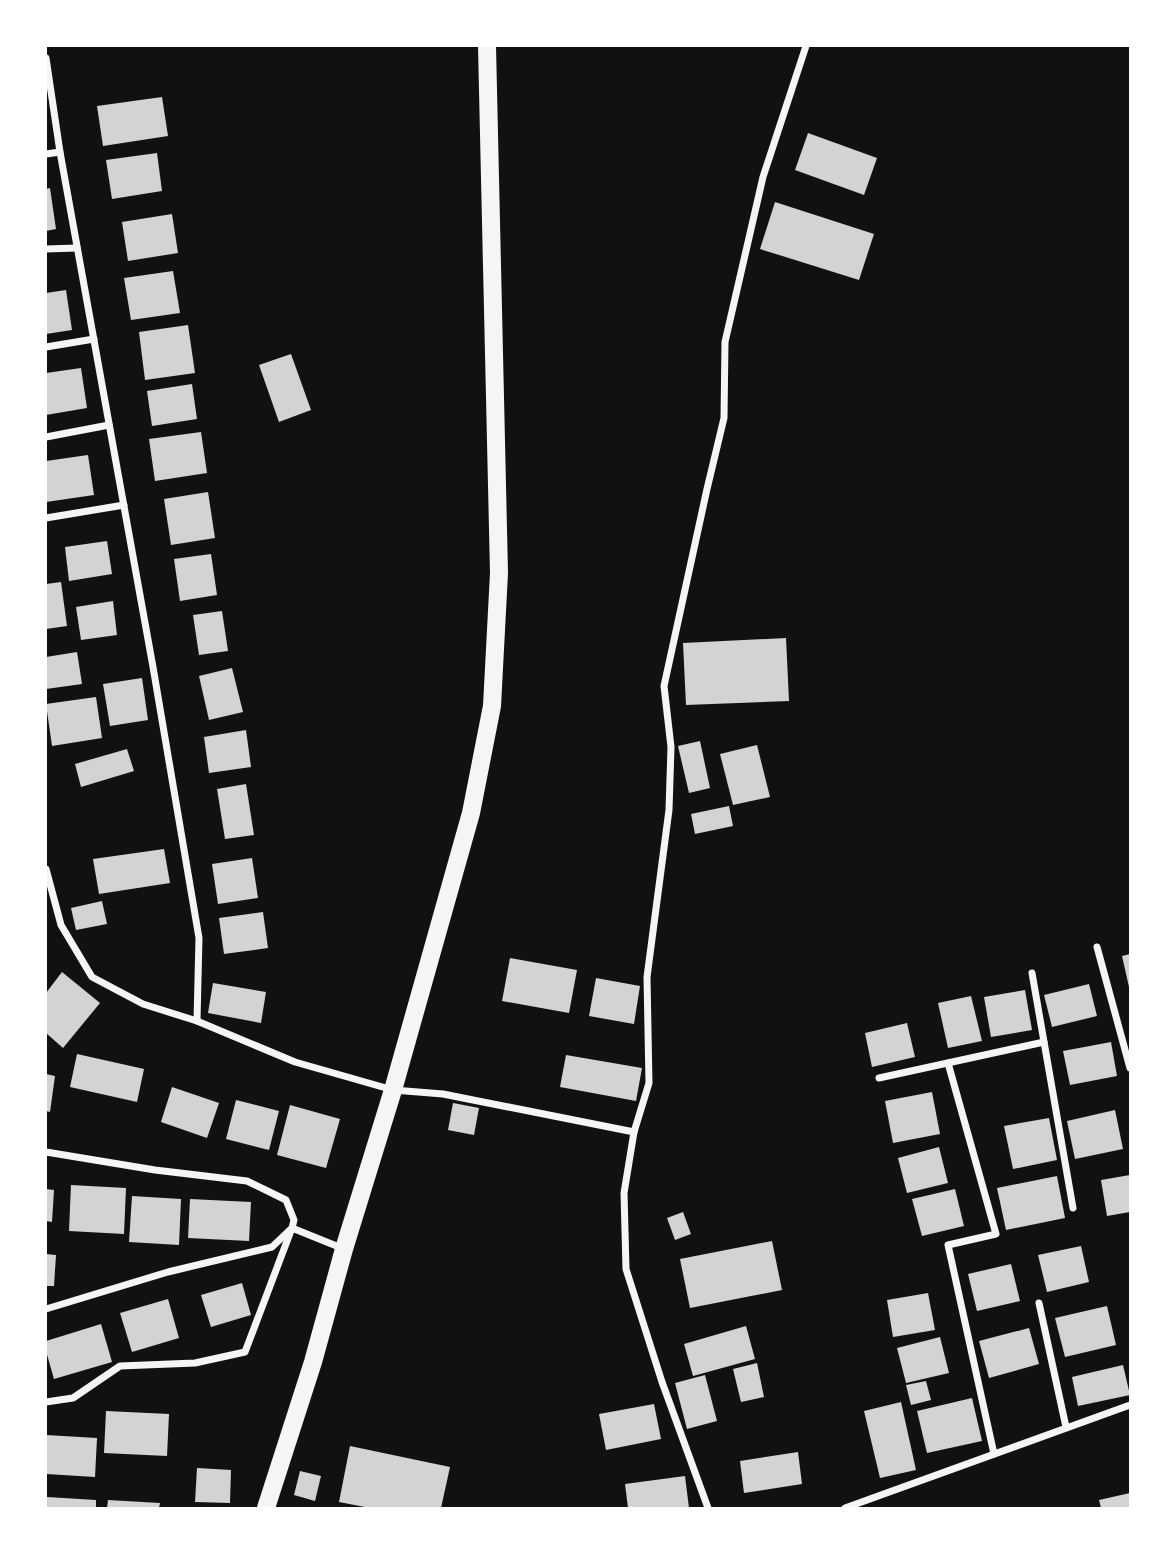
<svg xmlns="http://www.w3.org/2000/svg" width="1176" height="1554" font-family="Barlow,sans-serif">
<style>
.building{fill:#d3d3d3}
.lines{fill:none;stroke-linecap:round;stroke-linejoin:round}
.minor{stroke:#f5f5f5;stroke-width:7}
.primary{stroke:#f5f5f5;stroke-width:18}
</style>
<rect width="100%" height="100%" fill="#111"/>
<g class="building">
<path d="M162,97l6,39 -65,10 -6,-40z"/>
<path d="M808,133l69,25 -13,37 -69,-25z"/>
<path d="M157,153l5,38 -50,8 -6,-39z"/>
<path d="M50,188l6,41 -10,2v-42z"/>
<path d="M775,202l99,32 -15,46 -99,-31z"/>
<path d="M172,214l6,39 -50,8 -6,-39z"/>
<path d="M173,271l7,42 -49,7 -7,-42z"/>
<path d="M66,290l6,40 -26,4v-41z"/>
<path d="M188,325l7,48 -50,7 -6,-48z"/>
<path d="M291,354l20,56 -32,12 -20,-57z"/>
<path d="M81,368l6,40 -41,7v-42z"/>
<path d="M192,384l5,35 -45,7 -5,-35z"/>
<path d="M201,432l6,41 -52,8 -6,-42z"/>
<path d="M88,455l6,40 -48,7v-41z"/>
<path d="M208,492l7,46 -44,7 -7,-46z"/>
<path d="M107,541l5,33 -43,7 -4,-34z"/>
<path d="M211,554l6,41 -37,6 -6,-42z"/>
<path d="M61,582l6,44 -21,3v-45z"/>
<path d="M113,601l4,34 -36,5 -5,-33z"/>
<path d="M222,611l6,40 -29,4 -6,-40z"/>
<path d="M786,638l3,63 -103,4 -3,-62z"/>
<path d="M77,652l5,32 -36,5v-32z"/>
<path d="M232,668l11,44 -34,8 -10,-44z"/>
<path d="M142,678l6,42 -38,6 -7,-42z"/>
<path d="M96,697l6,41 -50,8 -6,-42z"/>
<path d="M246,730l5,37 -42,6 -5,-36z"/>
<path d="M700,741l10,47 -21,5 -11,-47z"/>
<path d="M757,745l13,52 -37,8 -13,-51z"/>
<path d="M127,749l7,22 -53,16 -6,-23z"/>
<path d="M246,784l8,51 -29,4 -8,-50z"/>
<path d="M729,806l4,20 -38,8 -4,-20z"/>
<path d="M164,849l6,34 -71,11 -6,-35z"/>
<path d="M252,858l6,40 -40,6 -6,-40z"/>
<path d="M102,901l5,23 -31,6 -5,-22z"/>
<path d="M263,912l5,36 -44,6 -5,-36z"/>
<path d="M1130,954v33h-1l-7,-31z"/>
<path d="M510,958l67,12 -8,43 -67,-12z"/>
<path d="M62,972l38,31 -37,45 -17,-15v-40z"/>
<path d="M596,978l44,8 -6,38 -45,-8z"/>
<path d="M213,983l53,9 -5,31 -53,-10z"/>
<path d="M1089,984l8,32 -45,11 -8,-32z"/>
<path d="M1025,990l7,40 -41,7 -7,-40z"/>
<path d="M971,996l11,45 -34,7 -10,-45z"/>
<path d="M907,1023l8,34 -43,10 -7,-34z"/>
<path d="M1111,1042l6,34 -47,9 -7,-34z"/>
<path d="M77,1054l67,15 -7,33 -67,-15z"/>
<path d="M566,1055l76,13 -6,33 -76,-14z"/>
<path d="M46,1074l9,2 -5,36 -4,-1z"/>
<path d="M172,1087l47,16 -12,35 -46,-16z"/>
<path d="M932,1092l8,42 -47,9 -8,-42z"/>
<path d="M236,1100l43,11 -10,39 -43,-11z"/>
<path d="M453,1103l26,5 -5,27 -26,-5z"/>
<path d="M290,1105l50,14 -14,49 -49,-13z"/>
<path d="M1115,1110l8,39 -48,10 -8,-38z"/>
<path d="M1049,1118l8,42 -44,9 -9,-43z"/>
<path d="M939,1147l9,36 -41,10 -9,-35z"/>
<path d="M1130,1175v37l-23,4 -6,-36z"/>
<path d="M1057,1176l8,42 -59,12 -9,-42z"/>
<path d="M71,1185l55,3 -2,46 -55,-3z"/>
<path d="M46,1189l8,1 -2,32 -6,-1z"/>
<path d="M955,1189l9,37 -42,10 -10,-37z"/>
<path d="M132,1196l49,3 -2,46 -50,-3z"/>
<path d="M190,1199l61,3 -2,39 -61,-3z"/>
<path d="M683,1212l8,22 -16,6 -8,-22z"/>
<path d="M772,1241l10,49 -92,18 -10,-49z"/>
<path d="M1081,1246l8,36 -42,10 -9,-37z"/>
<path d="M46,1254l10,1 -2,31h-8z"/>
<path d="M1011,1264l9,37 -43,10 -9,-37z"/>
<path d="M242,1283l9,32 -40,12 -10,-32z"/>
<path d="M928,1293l7,37 -42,7 -6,-37z"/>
<path d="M168,1299l11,39 -47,14 -12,-39z"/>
<path d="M1107,1306l9,39 -51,12 -10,-39z"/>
<path d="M101,1324l11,38 -58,17 -8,-28v-10z"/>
<path d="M746,1326l9,33 -62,17 -9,-32z"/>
<path d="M1029,1328l10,36 -50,14 -10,-37z"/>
<path d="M940,1337l9,36 -43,10 -9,-35z"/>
<path d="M757,1363l7,34 -23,5 -8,-33z"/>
<path d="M1123,1365l7,30 -52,11 -6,-29z"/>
<path d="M705,1375l12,46 -30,8 -12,-46z"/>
<path d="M926,1381l5,19 -20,5 -5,-20z"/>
<path d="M972,1398l10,43 -55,12 -10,-42z"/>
<path d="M901,1402l15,68 -36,8 -16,-67z"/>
<path d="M654,1404l7,35 -55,11 -7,-36z"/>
<path d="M106,1411l63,3 -2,42 -63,-3z"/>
<path d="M46,1435l51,3 -2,39 -49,-3z"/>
<path d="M350,1446l100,21 -9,41h-71l-31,-6z"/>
<path d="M798,1452l4,32 -58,9 -4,-32z"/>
<path d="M197,1468l34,2 -1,33 -35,-1z"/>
<path d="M300,1471l21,5 -6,25 -21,-6z"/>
<path d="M685,1476l4,32h-61l-3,-24z"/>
<path d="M1130,1493v15h-29l-2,-8z"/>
<path d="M47,1497l49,3v8h-50z"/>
<path d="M108,1500l52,3 -1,5h-52z"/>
</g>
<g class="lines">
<g class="minor">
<path d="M46,58l14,94 93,515 46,271 -2,83"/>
<path d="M46,154l14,-2"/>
<path d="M46,249l31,-1"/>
<path d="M46,347l48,-8"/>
<path d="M46,437l63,-12"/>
<path d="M46,518l78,-13"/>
<path d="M46,869l15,56 31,52 51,27 54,17 98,41 98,28 50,4 191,38"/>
<path d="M1097,947l33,121"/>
<path d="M1032,973l41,235"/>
<path d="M948,1063l48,171 -48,11 46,209"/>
<path d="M879,1078l165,-36"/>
<path d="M46,1152l109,18 92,11 39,19 8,20 -2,8 -47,124 -50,11 -75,3 -47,32 -27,4"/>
<path d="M1039,1303l27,124"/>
<path d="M46,1309l122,-37 104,-25 20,-19 52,21"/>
<path d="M708,1508l-46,-126 -36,-113 -2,-76 10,-61 15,-49 -2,-106 22,-167 2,-63 -7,-61 43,-197 17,-71 1,-76 38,-165 43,-131"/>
<path d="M845,1508l285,-103"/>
</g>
<path class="primary" d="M266,1508l47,-146 31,-113 49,-159 78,-277 21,-107 7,-133 -12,-527"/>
</g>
<rect width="1176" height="1554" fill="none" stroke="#ffffff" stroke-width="94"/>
</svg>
